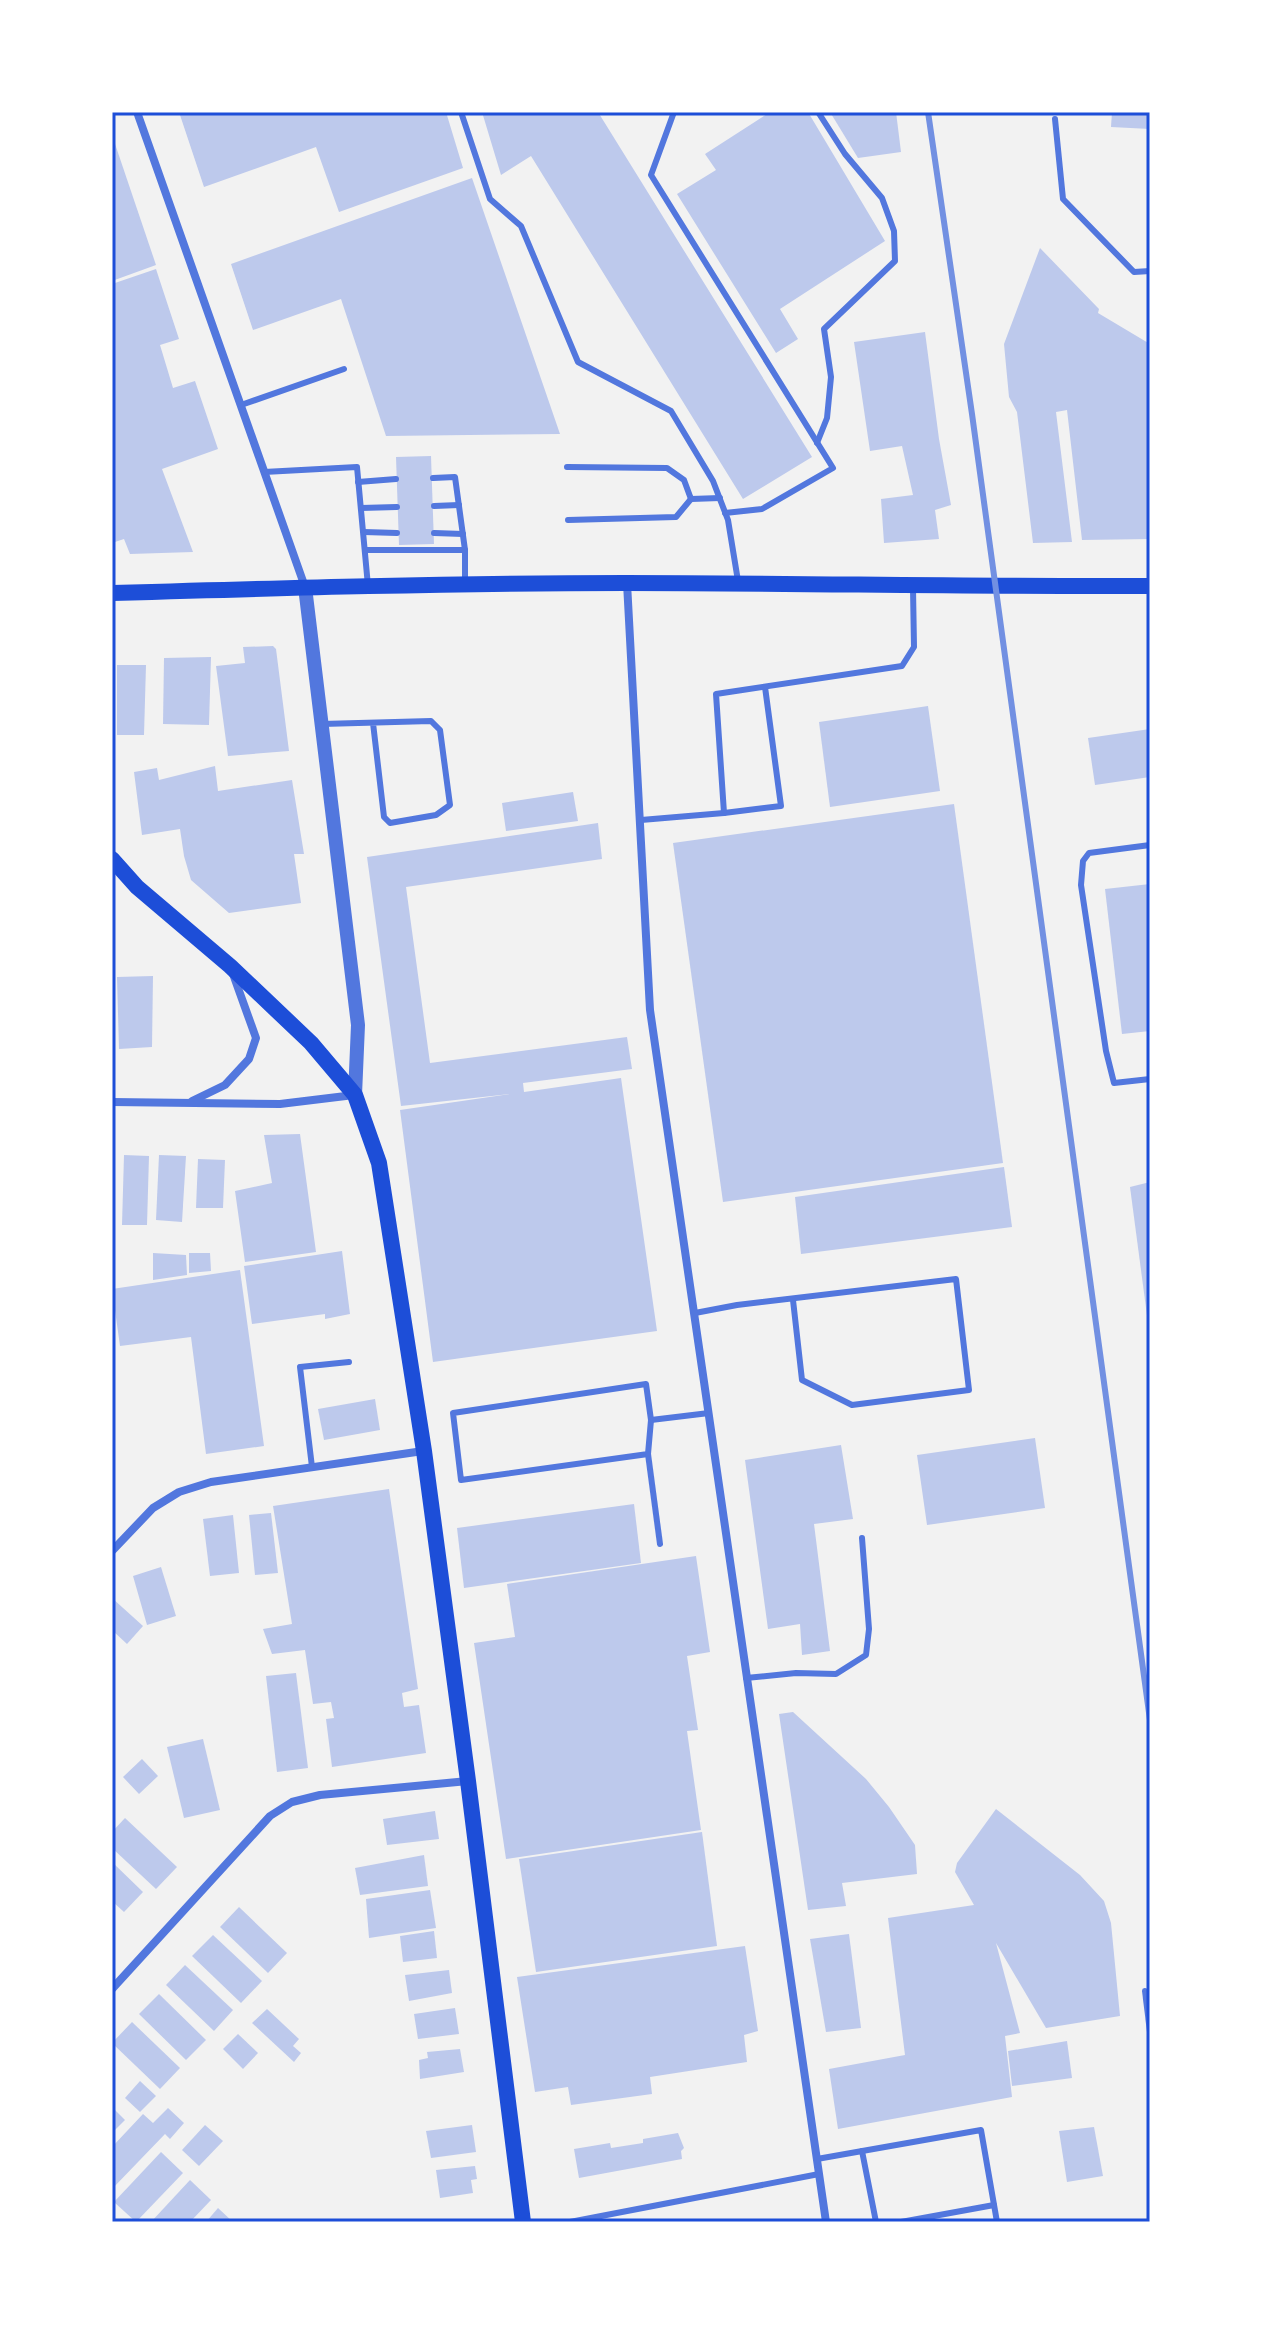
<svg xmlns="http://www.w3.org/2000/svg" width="1262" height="2334" font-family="Overpass,sans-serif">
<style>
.building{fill:#bdc9ec}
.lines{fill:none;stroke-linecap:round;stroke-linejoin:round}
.service{stroke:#5277de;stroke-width:6}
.minor{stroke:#5277de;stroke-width:8}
.tertiary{stroke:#5277de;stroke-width:14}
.secondary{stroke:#1d4ed8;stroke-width:16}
.rail{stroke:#7290e2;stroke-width:6}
.neatline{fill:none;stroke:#1d4ed8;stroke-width:3}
</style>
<rect width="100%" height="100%" fill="#f2f2f2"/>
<g class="building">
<path d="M179,112h267l17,56 -124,44 -23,-65 -112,40z"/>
<path d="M482,112h116l214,345 -69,42 -212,-343 -30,19z"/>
<path d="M770,112h38l77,129 -105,68 18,30 -22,14 -99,-159 39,-24 -11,-16z"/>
<path d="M830,112h66l5,40 -43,6z"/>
<path d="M1112,112h38v17l-39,-2z"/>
<path d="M112,135l44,130 -44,16z"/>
<path d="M472,178l88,256 -174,2 -45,-137 -88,31 -22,-66z"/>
<path d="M1040,248l59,61 -1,4 52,31v195l-68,1 -15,-130 -11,2 16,130 -39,1 -16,-131 -8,-15 -5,-53z"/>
<path d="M156,269l23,70 -19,6 13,43 22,-7 23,68 -56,20 31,83 -63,2 -6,-15 -12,4v-259z"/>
<path d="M925,332l14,107 12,66 -16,5 4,29 -55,4 -3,-44 32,-4 -11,-49 -32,5 -16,-109z"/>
<path d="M431,456l3,88 -35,1 -3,-88z"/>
<path d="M273,646l3,3 13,102 -61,5 -12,-90 29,-3 -2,-16z"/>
<path d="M211,657l-2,68 -46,-1 1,-66z"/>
<path d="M117,665h29l-2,70h-27z"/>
<path d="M928,706l12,85 -110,16 -11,-85z"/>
<path d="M1150,729v48l-55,8 -7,-47z"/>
<path d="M215,766l3,25 74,-11 12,74h-10l7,49 -72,10 -38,-33 -7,-24 -4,-27 -38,6 -8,-63 23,-4 2,12z"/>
<path d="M573,792l5,29 -72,10 -4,-28z"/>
<path d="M954,804l49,359 -280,39 -50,-359z"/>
<path d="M598,823l4,36 -196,28 24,176 197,-26 5,32 -109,14 1,9 97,-14 36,253 -224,31 -33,-252 110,-16 -109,12 -34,-249z"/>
<path d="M1150,884v147l-28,3 -17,-145z"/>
<path d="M153,976l-1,71 -33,2 -2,-72z"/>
<path d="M300,1134l16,118 -71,10 -10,-71 37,-8 -8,-48z"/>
<path d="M124,1155l25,1 -2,69h-25z"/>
<path d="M159,1155l27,1 -4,66 -26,-2z"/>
<path d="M198,1159l27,1 -2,48h-27z"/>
<path d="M1004,1167l8,60 -211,27 -6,-57z"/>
<path d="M1150,1182v141h-2l-18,-136z"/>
<path d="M342,1251l8,63 -25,5v-5l-73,10 -8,-58z"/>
<path d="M153,1253l33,2 1,20 -34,5z"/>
<path d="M189,1253h21l1,18 -22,2z"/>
<path d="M240,1270l24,176 -58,8 -15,-117 -71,9 -8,-57z"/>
<path d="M375,1399l5,31 -56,10 -6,-31z"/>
<path d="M1035,1438l10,70 -118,17 -10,-70z"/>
<path d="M841,1445l12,74 -39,5 16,127 -28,4 -2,-31 -32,5 -23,-169z"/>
<path d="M389,1489l29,200 -16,4 2,14 15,-2 7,48 -94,14 -6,-48 8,-1 -3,-16 -18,2 -8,-54 -33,4 -9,-25 29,-5 -19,-118z"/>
<path d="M634,1504l7,59 -177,25 -7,-60z"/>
<path d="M271,1513l7,60 -23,2 -6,-60z"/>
<path d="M233,1515l6,58 -29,3 -7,-57z"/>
<path d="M696,1556l14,96 -23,4 11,74 -11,1 14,99 -195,29 -32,-216 41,-6 -8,-53z"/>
<path d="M161,1567l15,49 -29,9 -14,-49z"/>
<path d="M112,1598l31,28 -16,18 -15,-14z"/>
<path d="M296,1673l12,95 -31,4 -11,-96z"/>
<path d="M793,1712l73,67 23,28 26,38 2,29 -75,9 4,23 -38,4 -29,-196z"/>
<path d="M203,1739l17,71 -36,8 -17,-71z"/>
<path d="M142,1759l16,17 -19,18 -16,-17z"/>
<path d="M996,1809l84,66 24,26 7,22 9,93 -74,12 -50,-85 24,90 -15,3 7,61 -174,32 -9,-60 76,-14 -17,-137 86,-13 -19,-33 2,-9z"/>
<path d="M435,1811l4,28 -52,6 -4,-26z"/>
<path d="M125,1818l52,49 -21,22 -44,-41v-16z"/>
<path d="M702,1832l15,114 -181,26 -17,-113z"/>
<path d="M424,1855l4,31 -68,9 -5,-27z"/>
<path d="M112,1862l31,30 -19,20 -12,-11z"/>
<path d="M430,1890l6,38 -67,10 -3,-39z"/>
<path d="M239,1907l48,46 -19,20 -48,-46z"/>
<path d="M434,1931l3,27 -34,4 -3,-26z"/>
<path d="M849,1934l12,94 -35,4 -16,-93z"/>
<path d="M213,1935l49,46 -21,22 -49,-47z"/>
<path d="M745,1946l13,85 -14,4 3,27 -97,15 2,17 -81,11 -3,-18 -33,5 -18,-115z"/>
<path d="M185,1965l48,45 -19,21 -48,-46z"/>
<path d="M449,1970l3,23 -43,8 -4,-26z"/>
<path d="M159,1994l47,46 -20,20 -47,-46z"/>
<path d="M455,2008l4,26 -41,5 -4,-25z"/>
<path d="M267,2009l32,30 -6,7 8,7 -7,9 -42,-39z"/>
<path d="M132,2022l48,46 -20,21 -48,-46z"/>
<path d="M238,2034l20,19 -15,16 -20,-20z"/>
<path d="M1067,2041l5,37 -60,8 -4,-35z"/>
<path d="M460,2049l4,23 -44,7 -1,-19 9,-2 -1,-6z"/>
<path d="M140,2081l16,15 -16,16 -15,-14z"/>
<path d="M112,2107l13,13 -13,13z"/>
<path d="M168,2108l16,15 -14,16 -5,-5 -53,55v-42l31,-33 10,9z"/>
<path d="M205,2125l18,16 -24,25 -17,-16z"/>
<path d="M472,2125l4,27 -45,6 -5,-27z"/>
<path d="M1094,2127l9,49 -36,6 -8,-51z"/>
<path d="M678,2133l6,15 -3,3 1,8 -103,19 -5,-29 36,-6 1,5 32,-5v-4z"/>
<path d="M161,2152l22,21 -47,49 -22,-20z"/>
<path d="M475,2166l2,13 -6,1 2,13 -33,5 -4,-28z"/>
<path d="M190,2180l21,20 -21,22h-39z"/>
<path d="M218,2208l15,14h-27z"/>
</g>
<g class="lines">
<g class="service">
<path d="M461,112l29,87 31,27 57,136 93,49 42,70 15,39 10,61"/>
<path d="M674,112l-23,63 182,293 -71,41 -37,4"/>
<path d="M1055,119l8,80 71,73 16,-1"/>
<path d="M241,405l103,-36"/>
<path d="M817,443l10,-25 4,-41 -7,-48 71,-68 -1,-30 -12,-33 -37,-44 -27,-42"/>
<path d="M567,467l100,1 17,12 7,19 29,-1"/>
<path d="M264,472l93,-5 11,119"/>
<path d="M433,478l22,-1 10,73"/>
<path d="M358,482l38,-3"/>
<path d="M434,506l25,-1"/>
<path d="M361,508l36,-1"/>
<path d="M568,520l108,-3 15,-18"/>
<path d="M364,532l33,1"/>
<path d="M434,533l29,1"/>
<path d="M365,550h100v32"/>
<path d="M322,724l109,-3 9,9 10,75 -14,10 -46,8 -6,-6 -11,-94"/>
<path d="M724,813l57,-7 -16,-119"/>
<path d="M641,820l83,-7 -8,-119 186,-28 12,-19 -1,-59"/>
<path d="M1150,845l-61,8 -6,8 -2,24 25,166 8,32 36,-4"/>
<path d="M695,1313l42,-8 219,-26 13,111 -117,15 -50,-25 -9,-80"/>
<path d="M646,1384l5,36 -3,34 -187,26 -8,-67z"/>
<path d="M651,1420l58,-7"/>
<path d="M648,1454l12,90"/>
<path d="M312,1467l-12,-100 49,-5"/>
<path d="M746,1678l50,-5 40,1 30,-19 3,-26 -7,-91"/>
<path d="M1145,1991l5,41"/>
<path d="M862,2151l14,71"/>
<path d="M817,2159l164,-29 16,92"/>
<path d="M570,2222l249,-48"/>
<path d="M901,2222l93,-17"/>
</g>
<g class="minor">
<path d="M137,112l168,475"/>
<path d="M627,583l23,427 176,1212"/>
<path d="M192,1101l33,-16 24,-26 7,-21 -23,-64"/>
<path d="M112,1102l168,2 74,-9"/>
<path d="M112,1551l41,-43 26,-16 32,-10 212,-31"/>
<path d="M112,1989l158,-173 22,-14 28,-7 148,-14"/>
</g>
<path class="tertiary" d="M305,587l53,438 -3,70"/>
<g class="secondary">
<path d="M112,593c171,-5 342,-10 513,-10 175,0 350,4 525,3"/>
<path d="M112,859l25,28 93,79 81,77 44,52 24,68 45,288 44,330 55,441"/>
</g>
<path class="rail" d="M928,112l44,302 178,1306"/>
</g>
<rect width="1262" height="2334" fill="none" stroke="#ffffff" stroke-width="228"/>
<rect x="114" y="114" width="1034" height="2106" class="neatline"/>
</svg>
